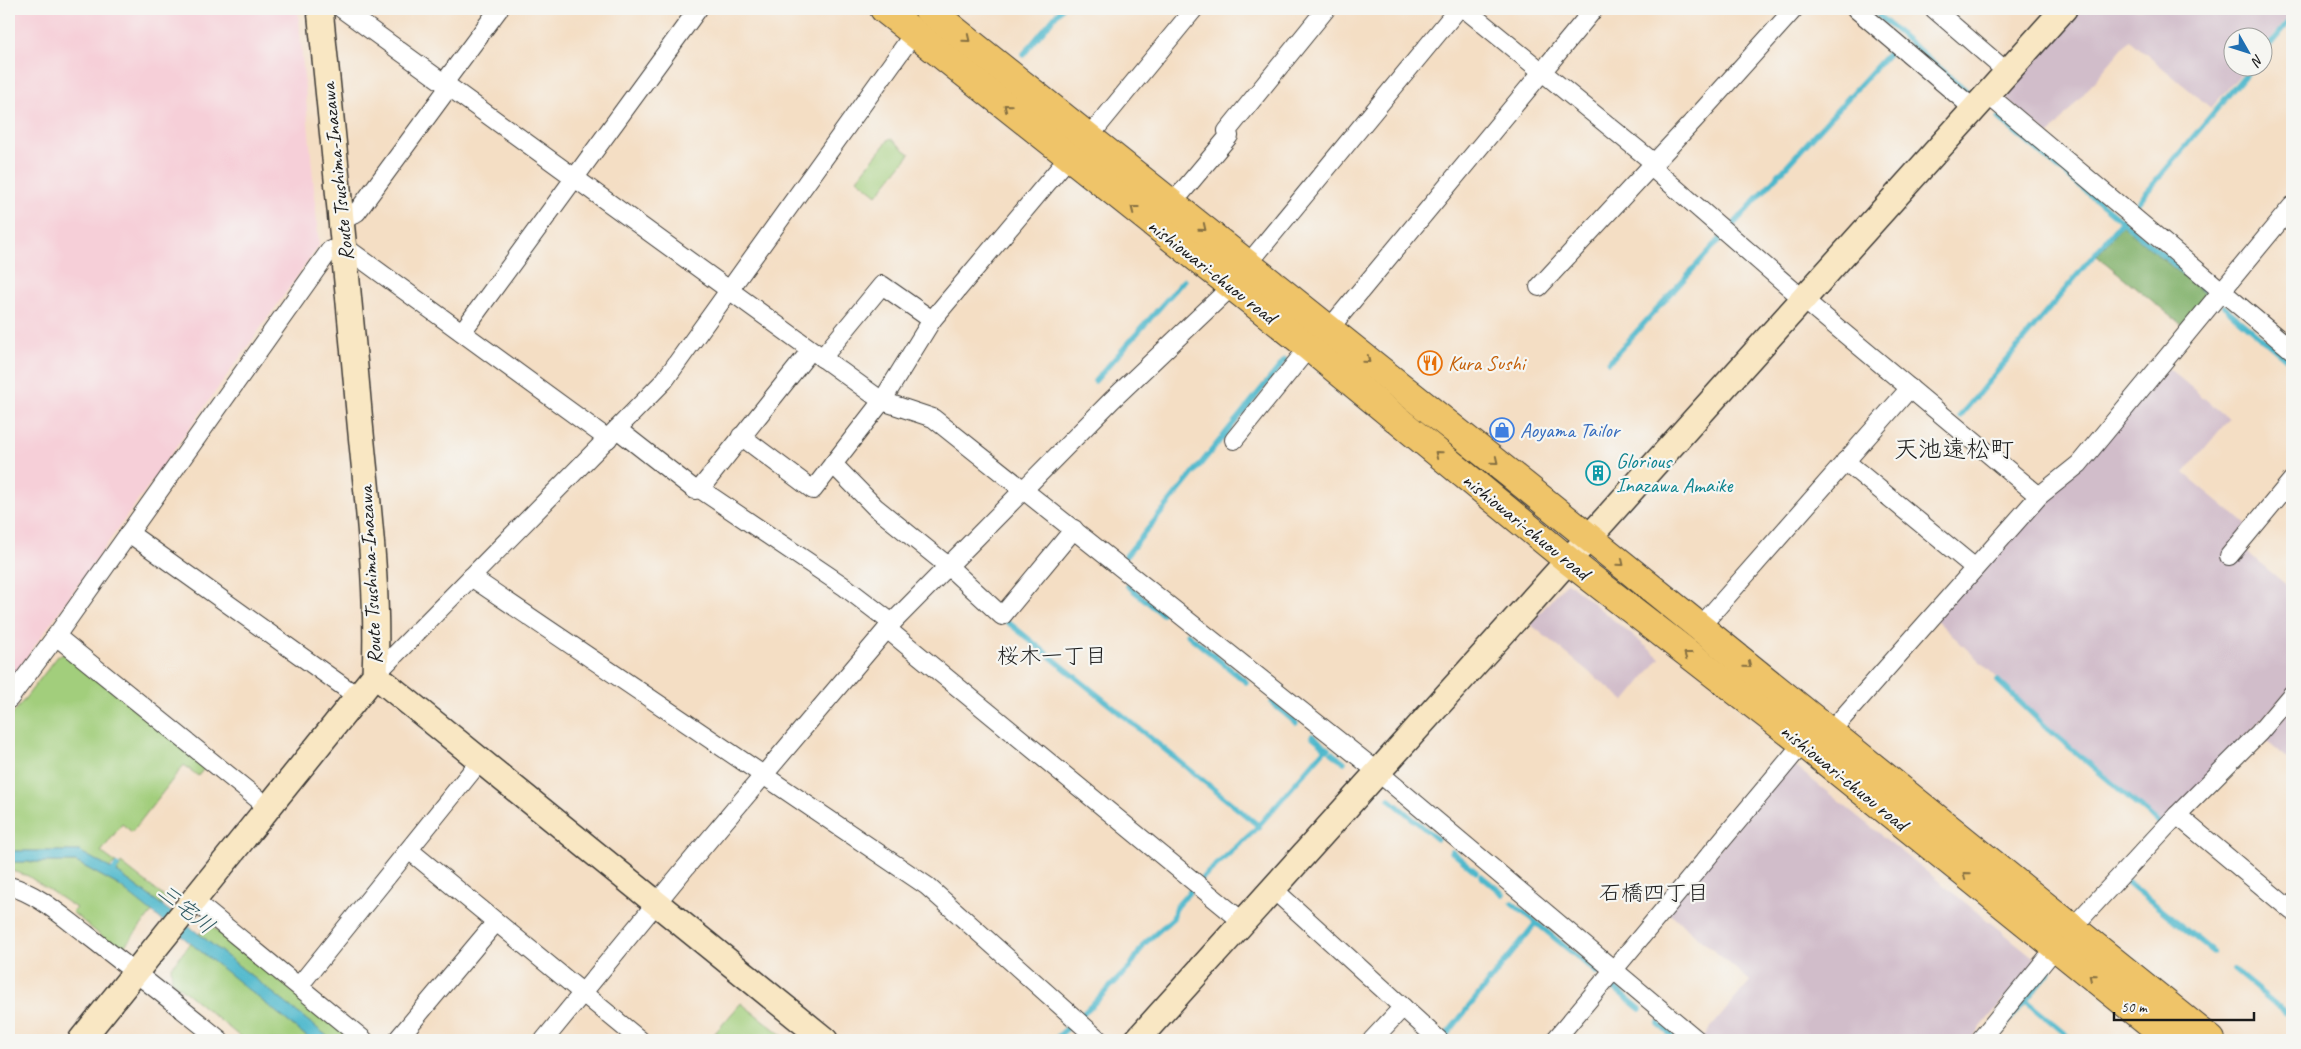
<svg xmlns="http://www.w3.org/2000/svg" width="2301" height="1049" font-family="Caveat,'Klee One',sans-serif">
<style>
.built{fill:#f6cfd8}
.industrial{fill:#d1bdca}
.green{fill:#a2ce7b;stroke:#5f754c}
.forest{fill:#81b16b;stroke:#4e6644}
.water{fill:#4eb8cc;stroke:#356a74}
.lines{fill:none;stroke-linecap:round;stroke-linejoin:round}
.stream{stroke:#4eb8cc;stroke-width:5.5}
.street-casing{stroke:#3c3935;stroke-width:20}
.secondary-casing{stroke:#3c3935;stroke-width:28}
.primary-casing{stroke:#3c3935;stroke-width:30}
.street{stroke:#fff;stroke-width:18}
.secondary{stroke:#f9e7c3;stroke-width:25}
.primary{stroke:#efc469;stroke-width:28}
.oneway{stroke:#867042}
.labels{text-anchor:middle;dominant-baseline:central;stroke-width:4.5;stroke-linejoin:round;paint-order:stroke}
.street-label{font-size:21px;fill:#1c1c1c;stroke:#f6f6f2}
.food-label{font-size:21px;fill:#c56008;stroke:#f6f6f2;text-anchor:start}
.shop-label{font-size:21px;fill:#366cbe;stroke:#f6f6f2;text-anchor:start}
.culture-label{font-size:21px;fill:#0d838f;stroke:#f6f6f2;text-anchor:start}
.neighbourhood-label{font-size:22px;fill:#1c1c1c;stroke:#f6f6f2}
.water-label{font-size:22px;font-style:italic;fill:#305a62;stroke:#f6f6f2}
.quarter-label{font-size:24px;fill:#1c1c1c;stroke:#f6f6f2}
</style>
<rect width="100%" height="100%" fill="#f6f6f2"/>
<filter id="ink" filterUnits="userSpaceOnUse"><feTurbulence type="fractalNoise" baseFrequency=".02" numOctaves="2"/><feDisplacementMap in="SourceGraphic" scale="10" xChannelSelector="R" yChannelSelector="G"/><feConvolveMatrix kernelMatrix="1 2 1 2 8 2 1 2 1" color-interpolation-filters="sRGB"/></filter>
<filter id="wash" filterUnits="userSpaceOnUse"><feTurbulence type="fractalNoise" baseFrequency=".0096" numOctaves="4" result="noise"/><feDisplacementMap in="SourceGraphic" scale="20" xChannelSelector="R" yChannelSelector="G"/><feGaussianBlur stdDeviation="1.12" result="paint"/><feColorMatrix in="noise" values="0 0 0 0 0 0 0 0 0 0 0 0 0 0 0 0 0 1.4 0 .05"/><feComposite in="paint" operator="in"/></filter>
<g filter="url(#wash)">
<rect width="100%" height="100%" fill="#f4dec4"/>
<path class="built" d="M9,9h289l21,237 -310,436z"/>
<g class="industrial">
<path d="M2082,9h210v4l-28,34v-9h-30v30h12l-35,40 -82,-68 -80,95 -41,-35 -1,-8z"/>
<path d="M2168,368l61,51 -45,54 63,52 -13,16 56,47 2,-2v101l-129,138 -116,-100 -112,-106z"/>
<path d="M1567,582l93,76 -35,43 -95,-77z"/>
<path d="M2292,706v57l-27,-23z"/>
<path d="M1791,763l246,197 -67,80h-262l-5,-3 47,-56 -83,-70z"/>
</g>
<g class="green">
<path d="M890,138l20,16 -33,41 -20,-16z"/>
<path d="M65,654l142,111 -9,11 -14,-11 -52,67 -10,-8 -21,28 15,11 -7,5 -30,-17h-70v-132l49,-63z"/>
<path d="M9,862h67l42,23 35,26 -31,38 -4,1 -46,-38 4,-4 -48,-32 -19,-6z"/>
<path d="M121,863l46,36 -5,6 -45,-33z"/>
<path d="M210,925l143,115h-21l-133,-106z"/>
<path d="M191,943l120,97h-67l-72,-59 -1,-14z"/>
<path d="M741,1003l47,37h-79z"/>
</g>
<path class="forest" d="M2122,225l84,70 -24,30 -85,-69z"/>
<path class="water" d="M9,851h70l38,21 58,43 157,125h-21l-193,-155 -42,-23h-67z"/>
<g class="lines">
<g class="stream">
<path d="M1871,9l97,83"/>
<path d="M2264,52l28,-34"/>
<path d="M1023,55l38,-46"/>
<path d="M1998,118l207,172"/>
<path d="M2136,205l115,-137"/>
<path d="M1733,225l155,-171"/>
<path d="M2224,307l68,57"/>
<path d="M1609,362l113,-125"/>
<path d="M1095,381l89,-101"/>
<path d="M1960,416l162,-195"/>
<path d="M1126,556l159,-196"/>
<path d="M1128,586l34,28"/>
<path d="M1004,619l255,207"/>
<path d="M1187,634l59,48"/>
<path d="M1998,681l48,46 113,96"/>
<path d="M1272,703l24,20"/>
<path d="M1312,736l16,13"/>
<path d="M1332,753l12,9"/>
<path d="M1389,799l48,40"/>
<path d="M1452,852l24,20"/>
<path d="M1481,876l22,18"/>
<path d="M110,877l7,-11"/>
<path d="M1202,878l51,-46 73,-84"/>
<path d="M2125,880l88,72"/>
<path d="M1512,903l85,70"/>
<path d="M2234,970l58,48"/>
<path d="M1613,987l27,22"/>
<path d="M2026,1001l47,39"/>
<path d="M1083,1014l47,-47 14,-23 29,-26 3,-11 17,-19"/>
<path d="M1658,1024l19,16"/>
<path d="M1444,1038l92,-115"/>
<path d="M1054,1040l17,-15"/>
<path d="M1993,1040l57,-69"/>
</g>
</g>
</g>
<g filter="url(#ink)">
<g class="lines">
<g class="street-casing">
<g id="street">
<path d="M342,9l540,392 51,17 445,354 319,268"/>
<path d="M1465,9l188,153"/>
<path d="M1856,9l118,100"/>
<path d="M1934,9l73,63"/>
<path d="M444,83l55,-74"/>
<path d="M1987,94l305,256"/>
<path d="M1089,137l105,-128"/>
<path d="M1650,166l153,133 236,197"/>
<path d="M1172,204l57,-68 -2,-5 99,-122"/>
<path d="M341,222l16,-10 92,-125"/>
<path d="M1248,264l210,-255"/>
<path d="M1539,287l156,-168 99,-110"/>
<path d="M1329,329l265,-320"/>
<path d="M462,332l236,-323"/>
<path d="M822,358l60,-73 50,35"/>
<path d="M617,429l78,61 5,-1 145,98 47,36"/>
<path d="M741,436l72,54 69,-89 50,-81 137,-163"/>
<path d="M1234,440l75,-93"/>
<path d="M1845,461l130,107"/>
<path d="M833,464l42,43 73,59 54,50 72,-87"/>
<path d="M700,489l111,-139"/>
<path d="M129,533l229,164"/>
<path d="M2229,556l63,-76"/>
<path d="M471,577l456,309 172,154"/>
<path d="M1700,627l210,-239"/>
<path d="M887,629l356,293"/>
<path d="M56,636l213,172"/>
<path d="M375,675l289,-294 250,-348"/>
<path d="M9,699l47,-63 274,-386 15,-3 263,192"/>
<path d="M1830,732l209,-236 40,-32 213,-258"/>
<path d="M2177,815l115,96"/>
<path d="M409,850l231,190"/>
<path d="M9,886c28,7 54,31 77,48 45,35 90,70 134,106"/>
<path d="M1273,889l166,151"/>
<path d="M193,900l171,140"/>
<path d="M2072,928l105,-113 82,-82 33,-39"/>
<path d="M299,986l181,-225"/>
<path d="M397,1040l99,-118"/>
<path d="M544,1040l142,-173 206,-244 220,-223 120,-114"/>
<path d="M1372,1040l31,-33"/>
<path d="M1555,1040l248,-297"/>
<path d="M1980,1040l76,-93"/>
</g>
</g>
<g class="secondary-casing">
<g id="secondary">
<path d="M375,675l450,365"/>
<path d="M81,1040l294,-365c4,-84 -7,-168 -15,-252 -12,-138 -26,-276 -40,-414"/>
<path d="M1137,1040l927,-1031"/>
</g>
</g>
<g class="primary-casing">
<g id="primary">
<path d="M884,9l425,338 260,214 234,182 368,297"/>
<path d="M928,9l601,480 682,551"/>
</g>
</g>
<use href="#street" class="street"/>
<use href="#secondary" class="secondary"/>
<use href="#primary" class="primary"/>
</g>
<defs><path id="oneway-chevron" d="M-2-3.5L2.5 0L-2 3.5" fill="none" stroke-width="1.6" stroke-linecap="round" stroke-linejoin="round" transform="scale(1.25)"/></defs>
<g class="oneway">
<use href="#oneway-chevron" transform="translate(967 39) rotate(39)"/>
<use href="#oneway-chevron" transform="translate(1007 107) rotate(-141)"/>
<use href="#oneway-chevron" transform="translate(1134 209) rotate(-142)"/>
<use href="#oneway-chevron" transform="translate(1203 228) rotate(39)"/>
<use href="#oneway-chevron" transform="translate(1367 360) rotate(39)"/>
<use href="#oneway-chevron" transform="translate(1438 454) rotate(-141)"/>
<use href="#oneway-chevron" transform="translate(1495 461) rotate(39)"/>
<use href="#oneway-chevron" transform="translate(1621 563) rotate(39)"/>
<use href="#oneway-chevron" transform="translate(1687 655) rotate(-143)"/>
<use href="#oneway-chevron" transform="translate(1748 665) rotate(39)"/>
<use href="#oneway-chevron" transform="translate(1966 875) rotate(-141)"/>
<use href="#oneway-chevron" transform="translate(2092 977) rotate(-141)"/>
</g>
</g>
<defs>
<g id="restaurant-ring" transform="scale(1.25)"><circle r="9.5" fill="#f6f6f2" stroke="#e8710a" stroke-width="1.5"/><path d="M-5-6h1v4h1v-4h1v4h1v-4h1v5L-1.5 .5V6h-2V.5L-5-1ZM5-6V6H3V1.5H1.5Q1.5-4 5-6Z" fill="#e8710a"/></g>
<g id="shop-ring" transform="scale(1.25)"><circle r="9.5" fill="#f6f6f2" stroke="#3f7fe0" stroke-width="1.5"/><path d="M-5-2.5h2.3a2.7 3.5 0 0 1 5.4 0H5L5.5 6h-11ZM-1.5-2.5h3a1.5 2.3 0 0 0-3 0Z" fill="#3f7fe0"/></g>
<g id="building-ring" transform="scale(1.25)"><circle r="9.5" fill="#f6f6f2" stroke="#0f9aa8" stroke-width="1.5"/><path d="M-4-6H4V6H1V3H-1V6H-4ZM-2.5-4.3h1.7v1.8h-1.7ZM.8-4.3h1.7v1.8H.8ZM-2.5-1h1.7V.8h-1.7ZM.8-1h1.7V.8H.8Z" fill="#0f9aa8"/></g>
</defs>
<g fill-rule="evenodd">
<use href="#restaurant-ring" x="1430" y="363"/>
<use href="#shop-ring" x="1502" y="430"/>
<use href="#building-ring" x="1598" y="473"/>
</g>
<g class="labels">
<g class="street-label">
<text transform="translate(337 172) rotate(-96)">Route Tsushima-Inazawa</text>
<text transform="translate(1212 271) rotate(38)">nishiowari-chuou road</text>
<text transform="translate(1526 526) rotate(39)">nishiowari-chuou road</text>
<text transform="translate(370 575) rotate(-93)">Route Tsushima-Inazawa</text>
<text transform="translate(1844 777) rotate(39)">nishiowari-chuou road</text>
</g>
<g class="food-label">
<text x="1448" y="363">Kura Sushi</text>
</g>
<g class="shop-label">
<text x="1520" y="430">Aoyama Tailor</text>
</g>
<g class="culture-label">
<text x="1616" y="461">Glorious<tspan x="1616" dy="24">Inazawa Amaike</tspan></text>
</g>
<g class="neighbourhood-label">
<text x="1052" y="656">桜木一丁目</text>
<text x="1654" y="893">石橋四丁目</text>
</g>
<g class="water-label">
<text transform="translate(186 909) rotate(39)">三宅川</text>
</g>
<g class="quarter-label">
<text x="1954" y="449">天池遠松町</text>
</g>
</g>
<rect width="2301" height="1049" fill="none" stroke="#f6f6f2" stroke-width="30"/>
<g transform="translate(2248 52) rotate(129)"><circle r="24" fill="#f6f6f2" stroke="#9f9f9c"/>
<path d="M0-4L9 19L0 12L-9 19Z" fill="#1f6fb2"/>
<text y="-8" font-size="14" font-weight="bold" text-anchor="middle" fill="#1c1c1c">N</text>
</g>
<path d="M2114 1012v8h140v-8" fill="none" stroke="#1c1c1c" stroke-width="2.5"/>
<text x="2121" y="1012" font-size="15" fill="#1c1c1c" stroke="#f6f6f2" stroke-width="4" paint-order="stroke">50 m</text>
</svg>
